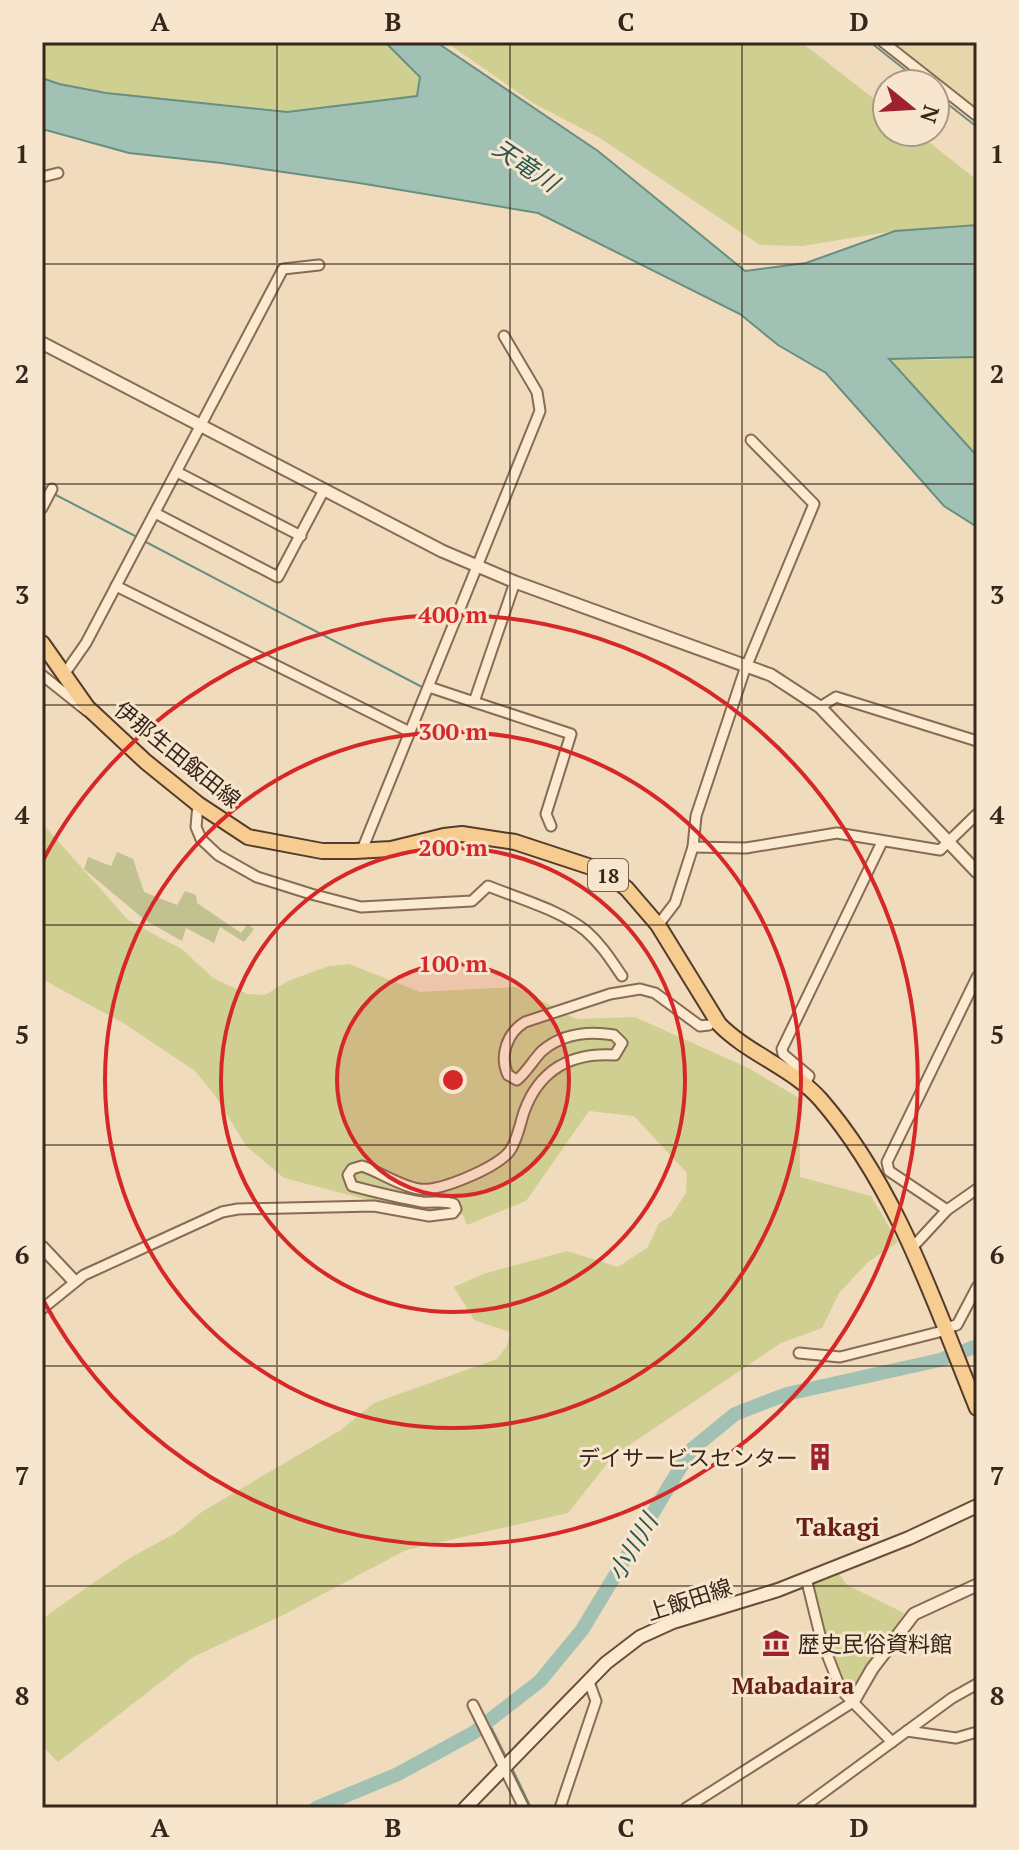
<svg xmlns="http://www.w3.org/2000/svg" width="1019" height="1850" font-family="'PT Serif','Noto Sans JP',serif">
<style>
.farmland{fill:#e6d6aa}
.green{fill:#cecf91}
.cemetery{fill:#c2c291}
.water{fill:#a1c1b4;stroke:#688f81;stroke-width:2}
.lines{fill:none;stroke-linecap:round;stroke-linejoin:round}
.stream{stroke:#688f81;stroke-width:2}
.river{stroke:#a1c1b4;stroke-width:14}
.minor-casing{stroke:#896b55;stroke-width:13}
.tertiary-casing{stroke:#896b55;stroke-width:15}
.secondary-casing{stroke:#6b4c39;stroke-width:16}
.primary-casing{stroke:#563a2a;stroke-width:18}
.minor{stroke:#fbead0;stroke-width:9}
.tertiary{stroke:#fbead0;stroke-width:11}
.secondary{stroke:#fbead0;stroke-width:12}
.primary{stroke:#f7cc91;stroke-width:14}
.grid{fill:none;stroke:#37261b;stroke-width:2;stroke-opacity:0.55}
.ring{fill:none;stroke:#d62828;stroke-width:4}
.labels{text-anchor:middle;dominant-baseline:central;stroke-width:6;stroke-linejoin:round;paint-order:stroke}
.shield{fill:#f7e6cd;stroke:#716050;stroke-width:2}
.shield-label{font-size:20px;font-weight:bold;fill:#37261b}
.street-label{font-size:22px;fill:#37261b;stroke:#f7e6cd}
.poi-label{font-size:22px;fill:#37261b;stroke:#f7e6cd;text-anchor:end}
.water-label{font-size:24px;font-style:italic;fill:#295850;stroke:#f7e6cd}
.neighbourhood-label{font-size:24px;font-weight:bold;fill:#662018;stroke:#f7e6cd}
.quarter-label{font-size:26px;font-weight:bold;fill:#662018;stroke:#f7e6cd}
.centre{fill:#d62828;stroke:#f7e6cd;stroke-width:4}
.ring-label{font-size:24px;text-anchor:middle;font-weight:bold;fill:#d62828;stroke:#f7e6cd;stroke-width:6;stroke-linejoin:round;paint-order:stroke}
.neatline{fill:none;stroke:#37261b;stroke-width:3}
.grid-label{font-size:26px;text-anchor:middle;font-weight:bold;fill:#37261b}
</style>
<rect width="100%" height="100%" fill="#f0dbbd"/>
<path class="farmland" d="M888,42h89v69z"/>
<g class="green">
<path d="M42,42h343l35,35 -3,19 -130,16 -181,-19 -47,-9 -17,-6z"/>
<path d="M446,42h355l86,67v23h29l61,48v45l-82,6 -93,15 -42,-1 -160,-107 -67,-35z"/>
<path d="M977,357v99l-89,-98 44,2z"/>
<path d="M42,823l86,97 55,30 30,28 34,16 18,1 23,-14 41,-15 20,-2 71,28 96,-5 60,32 59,-2 113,51 51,30 1,79 71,19 27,46 -30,20 -29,31 -17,35 -41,15 -168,113 -45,57 -162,37 -123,65 -90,42 -135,105 -16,-16v-125l7,-7 79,-55 48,-26 27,-22 138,-81 33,-27 123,-44 10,-13 3,-14 -36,-12 -20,-33 29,-13 84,-23 51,16 30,-20 11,-24 12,-7 15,-23 1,-20 -53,-57 -45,-5 -63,90 -59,24 -4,-10 -87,-13 -92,-24 -37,-31 -33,-53 -19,-23 -70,-47 -83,-45z"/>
<path d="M836,1570l11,15 57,28 -51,86 -12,-10 -35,-111z"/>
</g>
<path class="cemetery" d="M117,852l16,7 11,33 33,13 8,-14 11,4 1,8 44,30 7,-9 6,5 -10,13 -24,-15 -6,16 -28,-15 -4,13 -37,-21 -61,-51 4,-12 23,9z"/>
<path class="water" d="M385,42h51l162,109 147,120 61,-8 89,-32 82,-6v132l-88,2 88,97v71l-33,-21 -118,-133 -48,-28 -38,-31 -202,-101 -179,-30 -138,-20 -92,-10 -87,-24v-51l17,6 47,9 181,19 130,-16 3,-19z"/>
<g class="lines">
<g class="stream">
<path d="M870,42l53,42"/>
<path d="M935,94l42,33"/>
<path d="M52,493l87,45"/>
<path d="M144,541l278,146"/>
<path d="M488,1721l18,36"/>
<path d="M511,1766l20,42"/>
</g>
<path class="river" d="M316,1808l82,-34 75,-41 67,-52 42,-51 109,-180 44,-36 52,-20 153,-34 37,-14"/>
<g class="minor-casing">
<g id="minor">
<path d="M883,42l94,74"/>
<path d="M42,177l16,-4"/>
<path d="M177,472l124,64"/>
<path d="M42,508l10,-19"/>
<path d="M155,513l123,64 46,-87"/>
<path d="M116,586l294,146"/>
<path d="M65,673l21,-30 197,-374 36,-4"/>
<path d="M42,675l45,36"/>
<path d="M429,687l45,15 41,-120"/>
<path d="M474,702l97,32 -25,80 5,12"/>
<path d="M820,707l16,-10 141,44"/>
<path d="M198,804l-2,23 5,12 17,16 39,22 54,17 50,13 111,-6 16,-15c32,13 72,24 98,45 15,13 25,29 36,45"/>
<path d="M693,847l53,1 91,-15 103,17 37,-36"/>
<path d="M362,850l178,-439 -3,-19 -33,-56"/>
<path d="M658,925l17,-22 18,-56 3,-31 48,-144 70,-168 -63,-64"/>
<path d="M805,1085l4,-9 -26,-22 -1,-5 100,-207"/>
<path d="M947,1210l-58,-39 -2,-9 90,-185"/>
<path d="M911,1249l36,-39 30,-21"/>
<path d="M42,1309l42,-34 138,-63 16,-3 136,-3 55,10 24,-3 3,-4 -2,-5c-10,-4 -21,-1 -32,-2 -23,-4 -47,-10 -70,-16l-4,-11 4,-6 10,-3c18,6 38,20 57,23 21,3 76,-21 90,-37 8,-10 11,-28 15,-40 15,-42 47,-60 91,-57l7,-12 -8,-8c-25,-4 -51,-2 -72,16 -9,9 -15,21 -25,29l-9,-5c-9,-19 -1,-42 17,-53l85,-28 30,-5 15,4 45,33 9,-1"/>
<path d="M944,1328l13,-3 20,-38"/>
<path d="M799,1353l41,4 99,-25"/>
<path d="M806,1578l15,61 20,51 51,52"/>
<path d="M473,1705l51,103"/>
<path d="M907,1731l49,7 21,-6"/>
<path d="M560,1808l36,-107 -7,-19"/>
<path d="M686,1808l167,-106"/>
<path d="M802,1808l150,-110 25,-14"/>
</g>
</g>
<g class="tertiary-casing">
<g id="tertiary">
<path d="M42,343l400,208 73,31 256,93 49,32 157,165"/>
<path d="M42,1247l32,34"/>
<path d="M853,1702l19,-33 42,-55 63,-29"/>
</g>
</g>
<g class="secondary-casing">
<path id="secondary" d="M465,1808l141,-145 34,-26 33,-15 105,-32 131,-52 68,-32"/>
</g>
<g class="primary-casing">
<path id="primary" d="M42,643l45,64 59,55 52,42 50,33 74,14h33l36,-2 53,-13 18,-2 53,8 79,26 17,8 16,13 31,36 61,99c29,30 74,44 102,76 76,88 113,202 156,308"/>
</g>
<use href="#minor" class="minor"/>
<use href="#tertiary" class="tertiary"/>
<use href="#secondary" class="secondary"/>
<use href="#primary" class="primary"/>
</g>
<path class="grid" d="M277,42v1766M510,42v1766M742,42v1766M42,264h935M42,484h935M42,705h935M42,925h935M42,1145h935M42,1366h935M42,1586h935"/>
<circle cx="453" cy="1080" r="116" fill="#d62828" fill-opacity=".12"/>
<g class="ring">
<circle cx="453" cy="1080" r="116"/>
<circle cx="453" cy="1080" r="232"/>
<circle cx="453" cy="1080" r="348"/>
<path d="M42 862A465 465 0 1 1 42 1298"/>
</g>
<defs>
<g id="building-bare" transform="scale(2.16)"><path d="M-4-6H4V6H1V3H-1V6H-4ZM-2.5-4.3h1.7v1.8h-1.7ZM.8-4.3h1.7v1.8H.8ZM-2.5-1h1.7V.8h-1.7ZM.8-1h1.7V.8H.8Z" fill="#9c2230" stroke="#f7e6cd" stroke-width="2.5" paint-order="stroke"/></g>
<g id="museum-bare" transform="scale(2.16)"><path d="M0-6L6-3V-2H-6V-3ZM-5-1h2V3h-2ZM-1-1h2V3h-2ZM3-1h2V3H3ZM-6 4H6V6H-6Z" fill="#9c2230" stroke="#f7e6cd" stroke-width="2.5" paint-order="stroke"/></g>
</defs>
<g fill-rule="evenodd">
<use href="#building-bare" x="820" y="1457"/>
<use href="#museum-bare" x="776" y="1643"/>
</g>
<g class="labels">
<rect class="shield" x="588" y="859" width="40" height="32" rx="6"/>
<g class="shield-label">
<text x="608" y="875">18</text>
</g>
<g class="street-label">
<text transform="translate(178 754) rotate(39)">伊那生田飯田線</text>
<text transform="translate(689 1599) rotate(-18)">上飯田線</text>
</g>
<g class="poi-label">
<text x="798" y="1457">デイサービスセンター</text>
<text x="798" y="1643" text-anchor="start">歴史民俗資料館</text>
</g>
<g class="water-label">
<text transform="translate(526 165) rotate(34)">天竜川</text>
<text transform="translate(632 1547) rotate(-59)">小川川</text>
</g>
<g class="neighbourhood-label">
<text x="793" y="1685">Mabadaira</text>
</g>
<g class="quarter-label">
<text x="838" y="1526">Takagi</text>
</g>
</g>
<circle cx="453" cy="1080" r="12" class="centre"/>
<g class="ring-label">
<text x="453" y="623">400 m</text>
<text x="453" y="740">300 m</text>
<text x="453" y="856">200 m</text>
<text x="453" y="972">100 m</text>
</g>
<rect width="1019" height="1850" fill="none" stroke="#f7e6cd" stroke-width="88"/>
<g transform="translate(911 108) rotate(108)"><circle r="38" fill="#f7e6cd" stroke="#aa9986" stroke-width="2"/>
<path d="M0-6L14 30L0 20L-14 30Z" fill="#9c2230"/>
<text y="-12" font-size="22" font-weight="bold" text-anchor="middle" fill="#37261b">N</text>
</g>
<rect x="44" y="44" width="931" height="1762" class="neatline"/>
<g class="grid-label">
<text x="160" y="31">A</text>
<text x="393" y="31">B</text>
<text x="626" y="31">C</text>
<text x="859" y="31">D</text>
<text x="22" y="163">1</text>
<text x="997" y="163">1</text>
<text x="22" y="383">2</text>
<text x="997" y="383">2</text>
<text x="22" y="604">3</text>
<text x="997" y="604">3</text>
<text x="22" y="824">4</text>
<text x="997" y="824">4</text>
<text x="22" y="1044">5</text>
<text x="997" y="1044">5</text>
<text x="22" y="1264">6</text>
<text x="997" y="1264">6</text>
<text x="22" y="1485">7</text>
<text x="997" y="1485">7</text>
<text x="22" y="1705">8</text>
<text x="997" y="1705">8</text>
<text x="160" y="1837">A</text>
<text x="393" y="1837">B</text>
<text x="626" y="1837">C</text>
<text x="859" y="1837">D</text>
</g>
</svg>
